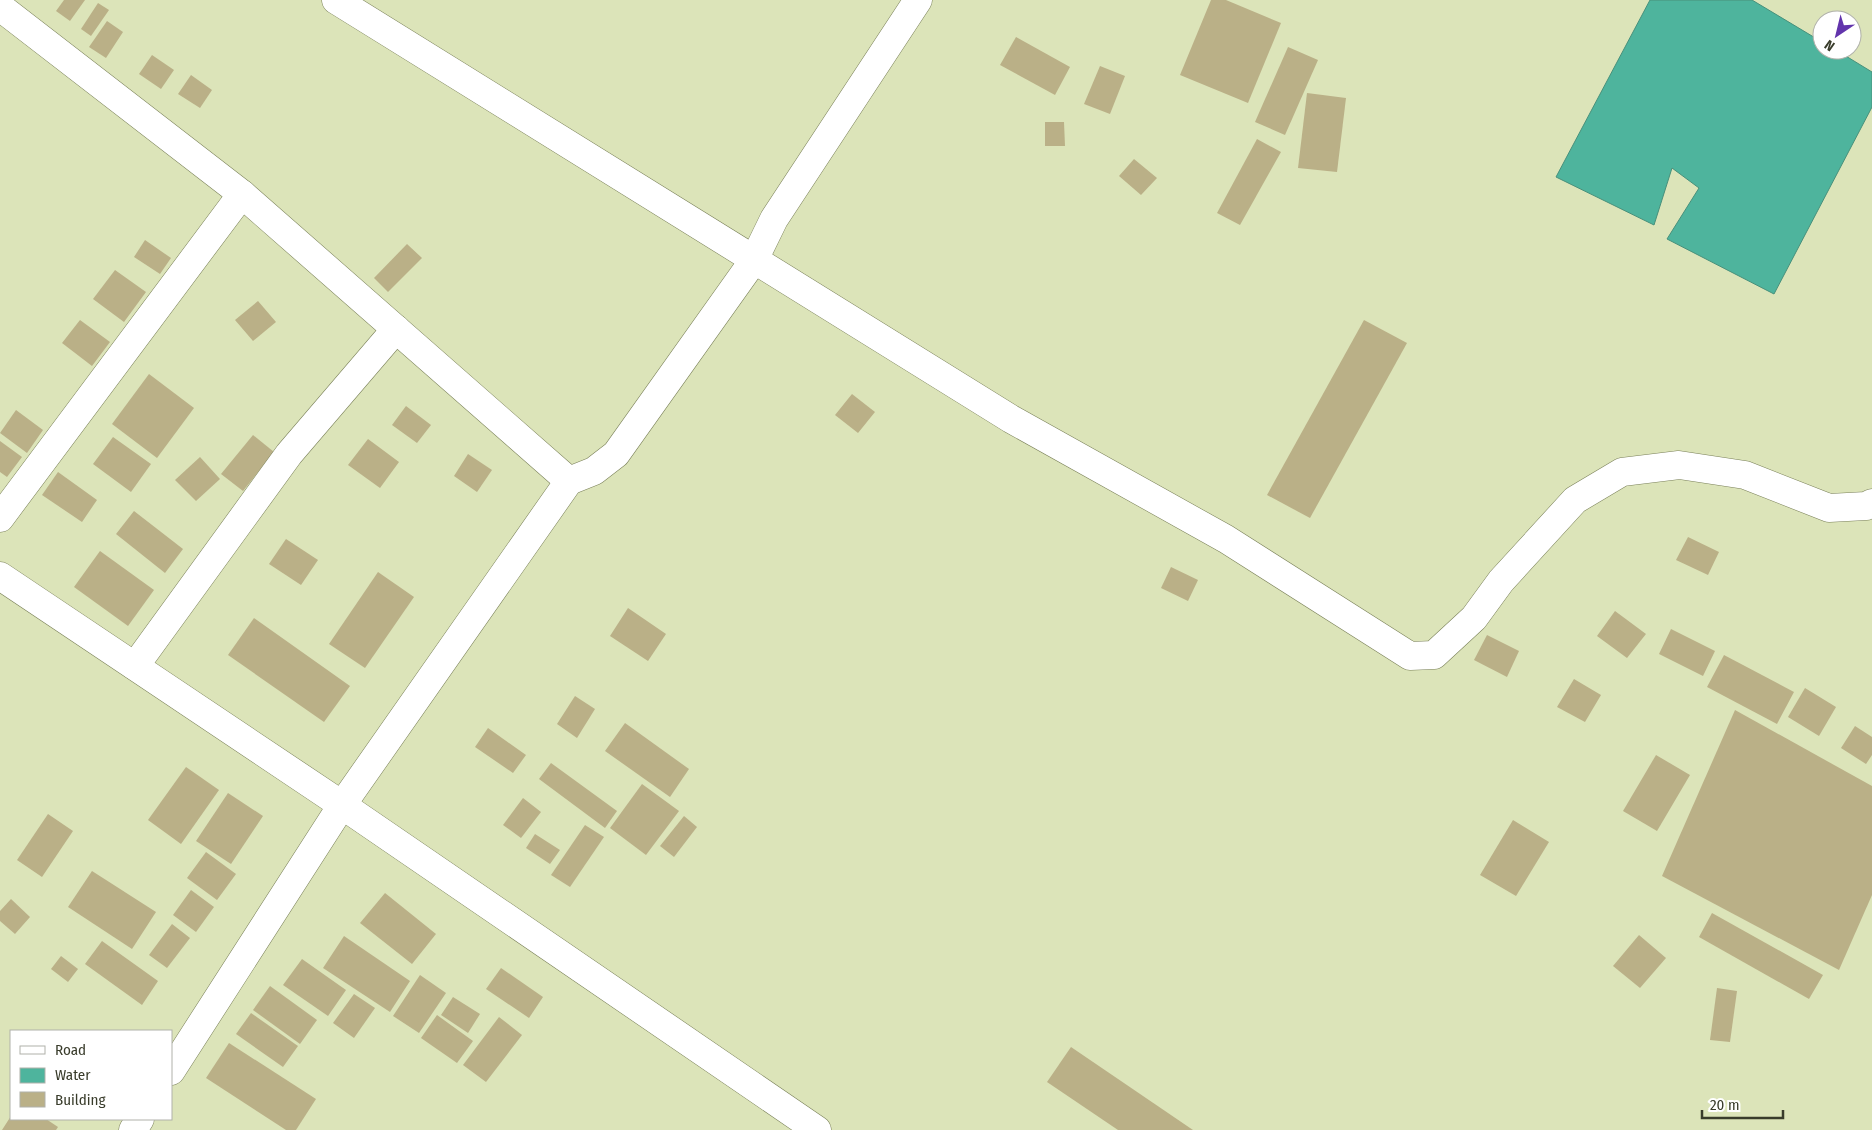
<svg xmlns="http://www.w3.org/2000/svg" width="1872" height="1130" font-family="'Fira Sans Condensed',sans-serif">
<style>
.water{fill:#4eb49d;stroke:#48907b}
.building{fill:#bab087}
.lines{fill:none;stroke-linecap:round;stroke-linejoin:round}
.street-casing{stroke:#7a8059;stroke-width:29}
.street{stroke:#fff;stroke-width:28}
</style>
<rect width="100%" height="100%" fill="#dce4b9"/>
<path class="water" d="M1650,0h102l70,42v8h14l36,22v35l-98,187 -107,-55 32,-51 -27,-20 -18,57 -98,-48z"/>
<g class="building">
<path d="M64,0h21l-15,21 -14,-10z"/>
<path d="M1211,0h15l55,23 -33,80 -68,-28z"/>
<path d="M98,3l11,7 -18,26 -10,-7z"/>
<path d="M107,21l16,11 -17,26 -17,-11z"/>
<path d="M1016,37l54,30 -15,28 -55,-30z"/>
<path d="M1288,47l30,13 -33,75 -30,-13z"/>
<path d="M152,55l22,15 -13,19 -22,-15z"/>
<path d="M1100,66l25,10 -15,38 -26,-10z"/>
<path d="M191,75l21,15 -12,18 -22,-14z"/>
<path d="M1307,93l39,5 -9,74 -39,-4z"/>
<path d="M1045,122h19l1,24h-20z"/>
<path d="M1257,139l24,13 -41,73 -23,-12z"/>
<path d="M1134,159l23,19 -16,17 -22,-19z"/>
<path d="M145,240l26,18 -11,16 -26,-17z"/>
<path d="M407,244l15,14 -34,34 -14,-14z"/>
<path d="M115,270l31,22 -22,30 -31,-23z"/>
<path d="M258,301l18,21 -23,19 -18,-21z"/>
<path d="M80,320l30,22 -18,24 -30,-23z"/>
<path d="M1364,320l43,23 -97,175 -43,-23z"/>
<path d="M149,374l45,34 -37,50 -45,-34z"/>
<path d="M852,394l23,18 -17,21 -23,-18z"/>
<path d="M406,406l25,19 -14,18 -25,-18z"/>
<path d="M16,410l27,20 -16,23 -27,-20z"/>
<path d="M253,435l21,17 -31,39 -22,-17z"/>
<path d="M113,437l38,27 -20,28 -38,-28z"/>
<path d="M368,439l31,23 -19,26 -32,-23z"/>
<path d="M0,441l22,16 -15,20 -7,-5z"/>
<path d="M468,454l24,16 -15,22 -23,-16z"/>
<path d="M200,457l20,22 -24,22 -21,-21z"/>
<path d="M58,472l39,28 -15,22 -40,-27z"/>
<path d="M134,511l49,38 -18,24 -49,-39z"/>
<path d="M1688,537l31,15 -11,23 -32,-15z"/>
<path d="M286,539l32,21 -17,25 -32,-21z"/>
<path d="M100,551l54,39 -26,36 -54,-39z"/>
<path d="M1171,567l27,13 -10,21 -27,-13z"/>
<path d="M378,572l36,25 -49,71 -36,-24z"/>
<path d="M628,608l38,26 -18,27 -38,-25z"/>
<path d="M1615,611l31,23 -19,24 -30,-22z"/>
<path d="M254,618l96,68 -26,36 -96,-67z"/>
<path d="M1671,629l44,22 -12,25 -44,-22z"/>
<path d="M1487,635l32,16 -12,26 -33,-17z"/>
<path d="M1724,655l70,37 -17,32 -70,-37z"/>
<path d="M1574,679l27,16 -16,27 -28,-15z"/>
<path d="M1805,688l31,19 -17,29 -31,-19z"/>
<path d="M575,696l20,13 -18,29 -20,-14z"/>
<path d="M1735,710l137,76v109l-33,75 -177,-94z"/>
<path d="M625,723l64,46 -19,28 -65,-46z"/>
<path d="M1855,726l17,11v18l-6,9 -25,-16z"/>
<path d="M488,728l38,27 -13,18 -38,-26z"/>
<path d="M1656,755l34,20 -33,56 -34,-20z"/>
<path d="M551,763l66,48 -12,17 -66,-49z"/>
<path d="M186,767l33,23 -38,54 -33,-24z"/>
<path d="M642,784l37,27 -33,44 -36,-27z"/>
<path d="M228,793l35,23 -32,48 -35,-23z"/>
<path d="M523,798l18,14 -20,26 -18,-13z"/>
<path d="M48,814l25,17 -31,46 -25,-17z"/>
<path d="M684,816l13,11 -23,30 -14,-11z"/>
<path d="M1513,820l36,22 -33,54 -36,-21z"/>
<path d="M585,825l19,12 -34,50 -19,-12z"/>
<path d="M535,834l25,16 -10,14 -24,-16z"/>
<path d="M206,852l30,22 -19,26 -30,-22z"/>
<path d="M92,871l64,41 -24,37 -64,-42z"/>
<path d="M191,890l23,17 -18,25 -23,-17z"/>
<path d="M385,893l51,41 -24,30 -52,-41z"/>
<path d="M11,899l19,18 -15,17 -15,-13v-10z"/>
<path d="M1712,913l111,62 -14,24 -110,-62z"/>
<path d="M172,924l18,14 -23,30 -18,-13z"/>
<path d="M1639,935l27,23 -26,30 -27,-22z"/>
<path d="M344,936l66,45 -20,31 -67,-44z"/>
<path d="M102,941l56,40 -16,24 -57,-41z"/>
<path d="M61,956l17,13 -10,13 -17,-13z"/>
<path d="M302,959l44,31 -18,26 -45,-31z"/>
<path d="M501,968l42,29 -14,21 -43,-29z"/>
<path d="M420,975l26,18 -27,40 -26,-17z"/>
<path d="M270,986l47,34 -17,24 -47,-34z"/>
<path d="M1717,988l20,3 -7,51 -20,-2z"/>
<path d="M354,994l21,14 -21,30 -21,-15z"/>
<path d="M453,997l27,17 -12,19 -27,-18z"/>
<path d="M251,1013l47,33 -15,21 -47,-33z"/>
<path d="M437,1015l36,26 -16,22 -36,-25z"/>
<path d="M499,1017l23,18 -36,47 -23,-17z"/>
<path d="M229,1043l87,56 -20,31h-10l-80,-52z"/>
<path d="M1071,1047l122,83h-75l-71,-48z"/>
<path d="M11,1116v3h35l12,8 -2,3h-54z"/>
</g>
<g class="lines">
<g class="street-casing">
<g id="street">
<path d="M336,0l675,419 215,120 184,117 24,-1 40,-37 27,-37 74,-81 47,-28 57,-7 66,10 84,33 37,-2 6,-3"/>
<path d="M0,7l242,187 327,287"/>
<path d="M0,518l242,-324"/>
<path d="M0,576l342,229 475,325"/>
<path d="M135,666l154,-212 107,-125"/>
<path d="M171,1071l171,-266 227,-324 25,-10 22,-17 138,-194 20,-41 144,-219"/>
<path d="M133,1130l7,-11"/>
</g>
</g>
<use href="#street" class="street"/>
</g>
<rect x="10" y="1030" width="162" height="90" fill="#ffffff" stroke="#b0b1aa"/>
<rect x="20" y="1046" width="25" height="8" fill="#ffffff" stroke="#b0b1aa"/>
<text x="55" y="1055" font-size="15" fill="#393c2b">Road</text>
<rect x="20" y="1068" width="25" height="15" fill="#4eb49d" stroke="#b0b1aa"/>
<text x="55" y="1080" font-size="15" fill="#393c2b">Water</text>
<rect x="20" y="1092" width="25" height="15" fill="#bab087" stroke="#b0b1aa"/>
<text x="55" y="1105" font-size="15" fill="#393c2b">Building</text>
<g transform="translate(1837 35) rotate(215)"><circle r="24" fill="#ffffff" stroke="#b0b1aa"/>
<path d="M0-4L9 19L0 12L-9 19Z" fill="#6234ac"/>
<text y="-8" font-size="14" font-weight="bold" text-anchor="middle" fill="#393c2b">N</text>
</g>
<path d="M1702 1110v8h81v-8" fill="none" stroke="#393c2b" stroke-width="2.5"/>
<text x="1710" y="1110" font-size="15" fill="#393c2b" stroke="#ffffff" stroke-width="4" paint-order="stroke">20 m</text>
</svg>
